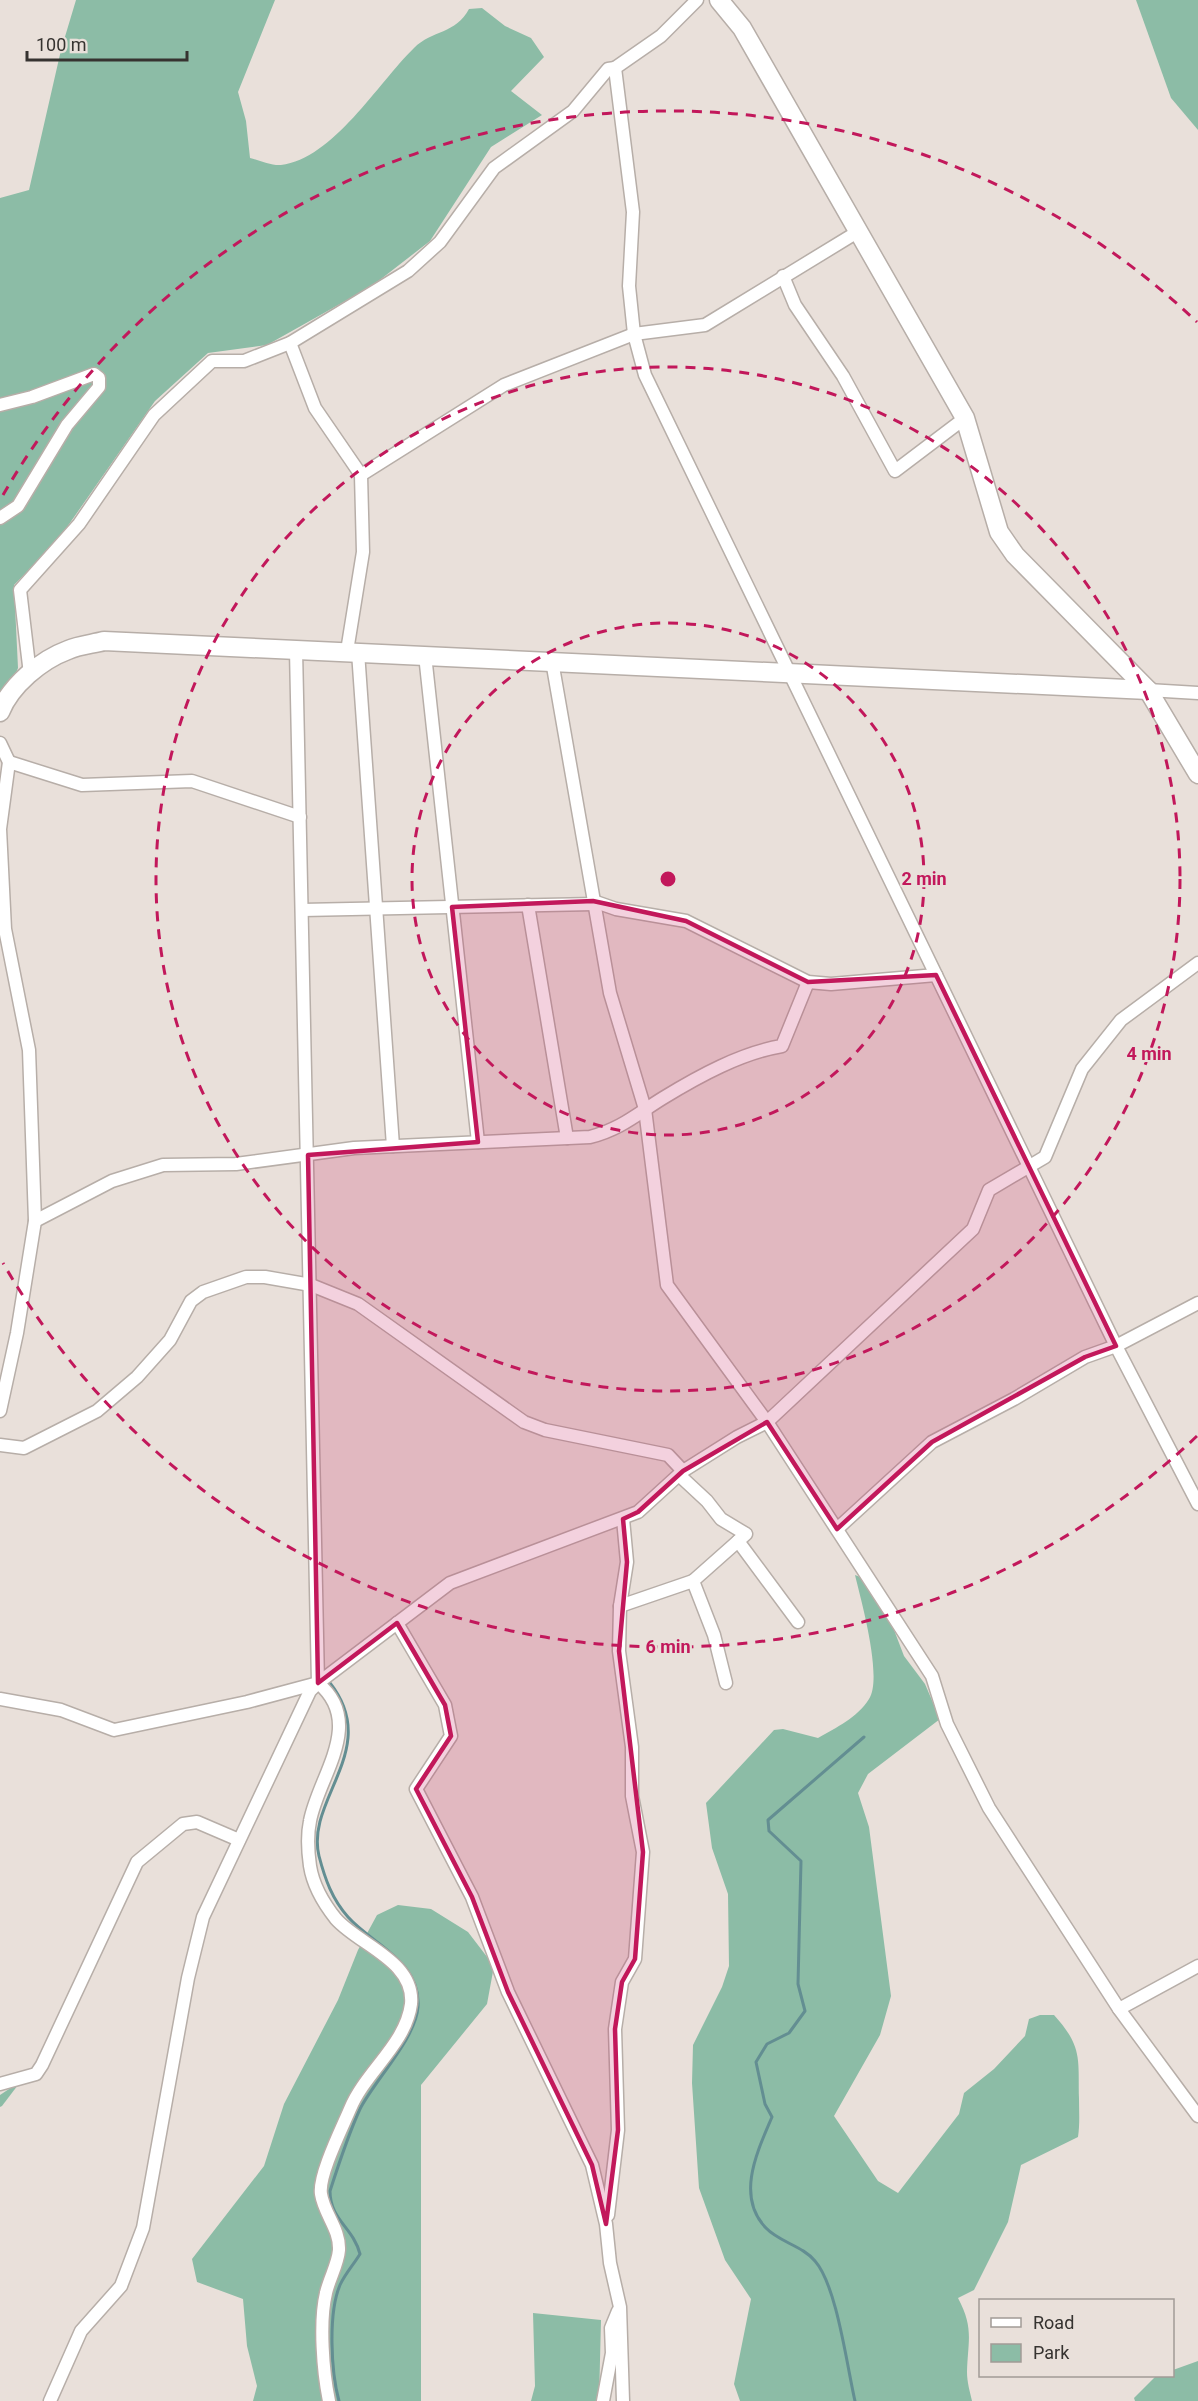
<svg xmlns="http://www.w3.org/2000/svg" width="1198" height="2401" font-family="Roboto,sans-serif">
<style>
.green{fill:#8cbca6}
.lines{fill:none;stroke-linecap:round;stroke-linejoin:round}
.stream{stroke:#638e92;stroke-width:3}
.street-casing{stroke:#b7aea8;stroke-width:15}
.secondary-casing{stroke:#b7aea8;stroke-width:21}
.street{stroke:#fff;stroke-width:12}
.secondary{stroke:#fff;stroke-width:18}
.marked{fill:#c2185b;fill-opacity:0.2;stroke:#c2185b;stroke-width:4.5;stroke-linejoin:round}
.ring{fill:none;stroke:#c2185b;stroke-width:3;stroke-dasharray:10 8}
.centre{fill:#c2185b;stroke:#e9e0da;stroke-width:3}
.ring-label{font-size:18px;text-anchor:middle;font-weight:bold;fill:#c2185b;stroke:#e9e0da;stroke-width:4.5;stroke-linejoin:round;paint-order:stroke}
</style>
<rect width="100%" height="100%" fill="#e9e0da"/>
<g class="green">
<path d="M76,0h199l-37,92 8,29 4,37c9,2 22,8 31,7 52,-6 97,-82 133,-117 18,-18 42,-14 55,-39l13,-1 23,18 26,12 13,19 -33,34 31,24 -51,32 -61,94 -58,45 -105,59 -59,8 -53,48 -97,139 -44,45 4,83 -18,44v-514l29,-8 32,-140z"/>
<path d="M1136,0h62v130l-27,-32z"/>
<path d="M855,1575l21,8 28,73 21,28 15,35 -72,55 -10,19 11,34 22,169 -11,39 -46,81 44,65 20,12 61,-79 5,-21 30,-24 31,-33 4,-17 11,-4h14c29,32 24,44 25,84 0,13 1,24 -1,38l-57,28 -13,57 -34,68 -16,8c16,30 10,42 9,74 0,10 3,20 5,29h-232l-6,-17 17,-85 -26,-39 -26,-72 -7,-105 1,-38 29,-58 7,-21 -1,-72 -16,-46 -6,-45 68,-73 9,-1 35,9c19,-11 39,-20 51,-39 14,-21 -8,-99 -14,-124z"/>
<path d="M398,1905l33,4 37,23 26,34 -7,38 -66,81v316h-168l4,-15 -10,-40 -4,-47 -46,-17 -5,-23 72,-93 20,-62 54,-104 20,-50 19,-35z"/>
<path d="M21,2081l-19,25 -2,1v-12z"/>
<path d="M533,2313l68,7 -2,81h-68l4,-15z"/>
<path d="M1198,2361v40h-63l-1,-3 22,-22h16l1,-6z"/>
</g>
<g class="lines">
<g class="stream">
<path d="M330,1683c52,66 -25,116 -11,173 6,23 13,43 29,61 25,28 73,44 70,90 -2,31 -43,73 -58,102 -12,26 -21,54 -30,82 0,29 23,36 30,63 -6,10 -15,20 -20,31 -12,28 -9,87 -1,116"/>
<path d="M855,2401c-8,-34 -18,-115 -40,-140 -12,-15 -36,-19 -49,-33 -31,-32 -8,-78 6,-111l-7,-13 -9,-42 11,-18 22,-11 16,-22 -7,-27 3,-123 -32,-30 -1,-11 96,-83"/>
</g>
<g class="street-casing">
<g id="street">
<path d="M697,0l-36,36 -46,32 18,144 -4,74 5,48 11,41 471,971 82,158"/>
<path d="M783,276l12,29 48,71 52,95 70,-53"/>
<path d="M290,343l25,65 46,67 2,77 -16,99"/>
<path d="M0,405l32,-8 62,-23 5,4v9l-32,38 -49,81 -18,12"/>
<path d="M361,475l143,-90 130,-51 71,-9 154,-94"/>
<path d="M296,650l22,1033c48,40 0,94 -8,138 -3,14 -2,31 0,45 3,19 14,38 26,53 23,26 79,42 75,85 -5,40 -46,68 -61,105 -8,19 -32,67 -29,85 3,20 19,35 18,56 -1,14 -10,29 -13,43 -7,29 -3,79 3,108"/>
<path d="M358,652l35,494"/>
<path d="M425,655l53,487"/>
<path d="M552,661l58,332 35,116 22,176 100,137 165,254 15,48 42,84 130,201 79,107"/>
<path d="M30,674l-10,-84 59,-66 75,-109 58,-54h32l46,-18 118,-72 32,-29 54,-74 79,-57 35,-42 7,-1"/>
<path d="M1148,690l50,3"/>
<path d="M0,743l9,19 -9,67 5,100 24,121 6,171 -18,112 -17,78"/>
<path d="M9,762l73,23 110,-4 108,36"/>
<path d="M593,901l23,8 70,12 122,61 23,2 105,-9"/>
<path d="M528,905l39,233"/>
<path d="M302,910l292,-6"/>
<path d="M35,1221l77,-40 51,-16 73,-1 118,-16 236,-11c31,-8 47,-23 73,-39 36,-22 78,-45 119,-52l26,-64"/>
<path d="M0,1445l24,3 73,-37 40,-34 33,-37 21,-39 12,-9 43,-15h19l46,8 47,19 166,118 21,8 123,25 15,16"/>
<path d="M679,1475l28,26 14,18 25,15 -53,47"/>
<path d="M837,1529l95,-87 82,-43 71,-42 31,-11 82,-43"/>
<path d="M738,1541l60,81"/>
<path d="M620,1606l73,-25 21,54 12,48"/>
<path d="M397,1623l48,82 6,31 -35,53 56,108 36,95 84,173 14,59 4,39 10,44 3,94"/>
<path d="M0,1699l61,11 53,20 133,-28 71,-19"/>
<path d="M1119,2009l79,-43"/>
<path d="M0,2084l36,-10 6,-9 95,-203 46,-38 14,-2 42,18"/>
<path d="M608,2215l10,-85 -3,-101 7,-47 13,-23 8,-107 -11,-56v-49l-13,-96 1,-45 7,-44 -4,-43"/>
<path d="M50,2401l31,-70 40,-45 22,-58 45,-250 15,-61 107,-226 8,-8 132,-100 188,-71 45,-41 54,-34 30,-15 206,-193 16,-39 56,-33 37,-88 39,-49 77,-57"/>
<path d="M603,2401l9,-48 -1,-25 7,-17"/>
</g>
</g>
<g class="secondary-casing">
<g id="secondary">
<path d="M719,0l23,28 223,390 34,114 16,23 133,135 50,84"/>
<path d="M0,712c11,-27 41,-52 68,-62 11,-5 25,-6 36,-9l1044,49"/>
</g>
</g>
<use href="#street" class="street"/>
<use href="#secondary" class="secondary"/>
</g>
<path class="marked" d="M593,901l93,20 122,61 128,-7 180,371 -31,11 -153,85 -95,87 -70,-107 -84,49 -45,41 -15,7 4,43 -8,89 24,201 -8,107 -13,23 -7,47 3,101 -12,94 -14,-59 -84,-173 -36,-95 -56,-108 35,-53 -6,-31 -48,-82 -79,60 -10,-528 170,-13 -26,-235z"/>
<g class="ring">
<circle cx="668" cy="879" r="256"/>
<circle cx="668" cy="879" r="512"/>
<path d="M1197 1436A768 768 0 0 1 3 1263M3 495A768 768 0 0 1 1197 322"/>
</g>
<circle cx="668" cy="879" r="9" class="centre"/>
<g class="ring-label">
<text x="924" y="885">2 min</text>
<text x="1149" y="1060">4 min</text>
<text x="668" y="1653">6 min</text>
</g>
<rect x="979" y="2299" width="195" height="78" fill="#e9e0da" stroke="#a19b96" stroke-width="1.5"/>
<rect x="991" y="2318" width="30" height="9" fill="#ffffff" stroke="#a19b96" stroke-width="1.5"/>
<text x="1033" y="2329" font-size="18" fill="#363330">Road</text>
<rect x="991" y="2344" width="30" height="18" fill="#8cbca6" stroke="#a19b96" stroke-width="1.5"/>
<text x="1033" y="2359" font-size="18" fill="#363330">Park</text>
<path d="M27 51v9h160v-9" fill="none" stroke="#363330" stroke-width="3"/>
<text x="36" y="51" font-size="18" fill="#363330" stroke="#e9e0da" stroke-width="4.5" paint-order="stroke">100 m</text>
</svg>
